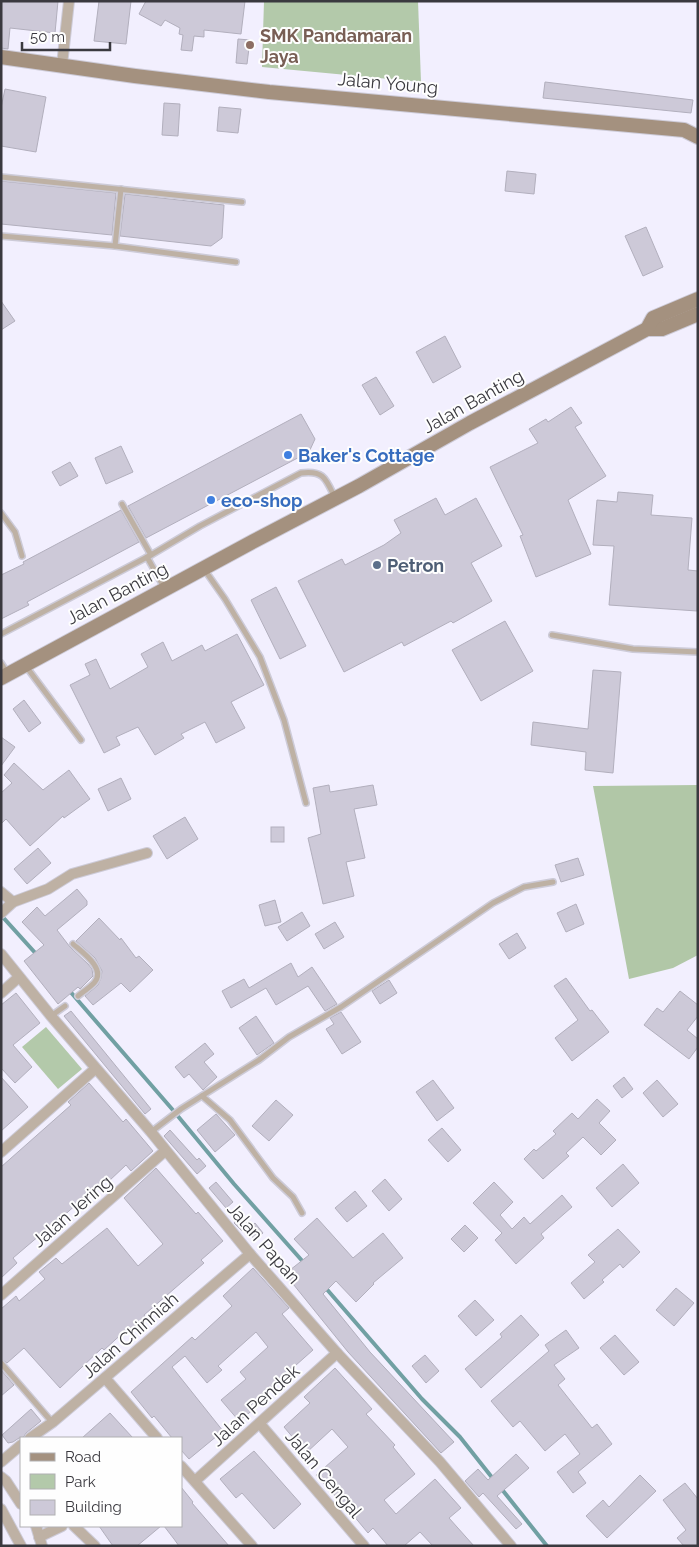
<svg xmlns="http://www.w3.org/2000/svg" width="699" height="1547" font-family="Raleway,sans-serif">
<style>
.green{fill:#b3c9aa}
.forest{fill:#b1c7a7}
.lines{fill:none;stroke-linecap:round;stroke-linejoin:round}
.stream{stroke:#71a0a3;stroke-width:4}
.building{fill:#cdc9d8;stroke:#b2afbd}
.service-casing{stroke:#cdcbd8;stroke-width:8}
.minor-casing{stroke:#cdcbd8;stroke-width:12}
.secondary-casing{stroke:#cdcbd8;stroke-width:16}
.service{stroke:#beb1a4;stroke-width:5}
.minor{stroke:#beb1a4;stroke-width:10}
.secondary{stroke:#a4917f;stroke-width:14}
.education-dot{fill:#8d6e63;stroke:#fefefe;stroke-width:2}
.shop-dot{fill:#3f7fe0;stroke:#fefefe;stroke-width:2}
.service-dot{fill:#5c6f8a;stroke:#fefefe;stroke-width:2}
.labels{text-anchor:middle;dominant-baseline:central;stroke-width:4;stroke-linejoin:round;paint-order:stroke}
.education-label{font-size:18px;font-weight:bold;fill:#785e54;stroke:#fefefe;text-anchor:start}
.street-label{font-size:18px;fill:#3a393f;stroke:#fefefe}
.shop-label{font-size:18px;font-weight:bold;fill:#366cbe;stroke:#fefefe;text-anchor:start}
.service-label{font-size:18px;font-weight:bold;fill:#4e5e75;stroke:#fefefe;text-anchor:start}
</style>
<rect width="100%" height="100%" fill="#f2effe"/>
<g class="green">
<path d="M264,1h154l3,81 -159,-15z"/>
<path d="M46,1027l36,42 -24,20 -36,-42z"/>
</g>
<path class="forest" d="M698,785v170l-25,13 -44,11 -36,-193z"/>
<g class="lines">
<g class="stream">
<path d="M1,915l37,41"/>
<path d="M68,989l104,120 62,75 71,80"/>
<path d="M324,1286l98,113 38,38 34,43"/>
<path d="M500,1487l47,59"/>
</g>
</g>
<g class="building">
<path d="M1,1h57l-3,32 -45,-5 -2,21 -7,-1z"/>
<path d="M99,1h32l-5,43 -32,-3z"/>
<path d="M146,1h99l-4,33 -37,-4v7l-10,-1 -2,15 -11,-1 2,-15 -4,-1 1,-6 -15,-8 -4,6 -22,-12z"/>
<path d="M238,39l12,1 -3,24 -11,-1z"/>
<path d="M545,82l148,18 -2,13 -148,-15z"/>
<path d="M5,89l41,8 -10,55 -35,-6v-38z"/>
<path d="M164,103l16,1 -2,32 -16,-1z"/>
<path d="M219,107l22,2 -3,24 -21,-2z"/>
<path d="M507,171l29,3 -2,20 -29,-3z"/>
<path d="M1,181l115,12 -4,42 -111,-11z"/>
<path d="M125,194l99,11 -2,33 -11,8 -91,-10z"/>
<path d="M646,227l17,40 -20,9 -18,-40z"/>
<path d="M1,301l14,20 -14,9z"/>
<path d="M445,336l16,31 -28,16 -17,-31z"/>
<path d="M376,377l18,29 -14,9 -18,-30z"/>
<path d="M571,407l11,16 -7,4 31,49 -38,24 23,54 -55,23 -16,-41 3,-1 -33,-68 48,-24 -9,-14 17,-10 2,3z"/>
<path d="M301,414l14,25 -6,13 -163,86 -18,-32z"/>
<path d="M121,446l12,26 -27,12 -11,-26z"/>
<path d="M70,462l8,14 -18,10 -8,-14z"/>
<path d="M618,492l35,3 -2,20 41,3 -4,52 10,1 -1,40 -88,-6 5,-59 -21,-1 4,-45 20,2z"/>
<path d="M436,498l9,17 31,-17 26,48 -31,17 21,38 -39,22 -2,-2 -47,25 -2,-4 -58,30 -46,-91 44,-22 3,6 39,-20 17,-12 -7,-13z"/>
<path d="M121,510l18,32 -112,60 2,3 -28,14v-44l23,-11 -1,-2z"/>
<path d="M276,587l30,59 -26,13 -29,-59z"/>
<path d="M505,621l28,50 -52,30 -29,-51z"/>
<path d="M237,634l27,51 -33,17 14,26 -29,15 -11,-21 -24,12 3,4 -29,17 -17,-28 -22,10 4,8 -16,8 -34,-68 20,-10 -5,-11 11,-5 14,30 38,-22 -7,-13 22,-12 9,19 30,-16 3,6z"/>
<path d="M593,670l28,2 -8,101 -28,-3 1,-18 -55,-7 2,-23 55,7z"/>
<path d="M24,700l17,23 -12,9 -16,-23z"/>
<path d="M1,737l14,10 -14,19z"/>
<path d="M14,763l29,27 26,-20 21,29 -26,19 -1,-2 -33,30 -24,-27 -5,5v-31l11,-10 -8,-8z"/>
<path d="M121,778l10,21 -23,12 -10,-22z"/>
<path d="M329,785l1,7 43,-7 4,20 -23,4 11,49 -19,4 8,34 -31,8 -15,-66 13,-4 -8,-46z"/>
<path d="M185,817l13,22 -31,20 -14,-23z"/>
<rect x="271" y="827" width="13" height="15"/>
<path d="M38,848l13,15 -24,21 -13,-15z"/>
<path d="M578,858l6,17 -23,7 -6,-17z"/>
<path d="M77,889l10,12v4l-30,25 13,17 18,17 4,5 1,7 -13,13 -2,-2 -20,17 -34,-43 20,-16 -22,-23 15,-15 8,9z"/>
<path d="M275,900l6,22 -16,4 -6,-21z"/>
<path d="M576,904l8,20 -18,8 -9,-19z"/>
<path d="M302,912l8,14 -23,15 -9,-14z"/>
<path d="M99,918l21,22 1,-2 15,20 3,-2 14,14 -23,22 -9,-9 -28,22 -8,-9 13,-11 3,-7 1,-7 -7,-13 -19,-17z"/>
<path d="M335,922l9,15 -20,12 -9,-15z"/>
<path d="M517,933l9,15 -17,11 -10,-15z"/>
<path d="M291,963l7,14 14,-10 25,37 -12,7 -17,-25 -32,19 -10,-17 -35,20 -9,-17 22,-12 5,9z"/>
<path d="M566,978l24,33 2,-1 17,22 -37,29 -17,-23 23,-18 -24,-34z"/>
<path d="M389,980l8,13 -17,11 -8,-13z"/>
<path d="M680,991l18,14v11l-11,14 11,9v8l-9,12 -45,-34 13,-17 6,4z"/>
<path d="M16,993l24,30 -27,22 19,22 -17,16 -14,-15v-63z"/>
<path d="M71,1011l80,98 -6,5 -81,-98z"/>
<path d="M341,1012l20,30 -19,12 -16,-25 8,-5 -4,-6z"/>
<path d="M256,1016l18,27 -17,12 -18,-27z"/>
<path d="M205,1043l9,11 -10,8 13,15 -14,13 -14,-16 -5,4 -9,-11z"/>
<path d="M1,1077l27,30 -27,24z"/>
<path d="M624,1077l9,12 -11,9 -9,-12z"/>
<path d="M433,1080l21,28 -17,13 -21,-29z"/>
<path d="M657,1080l21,24 -15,13 -20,-24z"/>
<path d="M89,1083l34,39 3,-3 27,32 -22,20 -5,-6 -17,16 -3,-3 -46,41 3,4 -19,16 -4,-4 -27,23 4,5 -16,15v-111l70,-62 -3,-3z"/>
<path d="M597,1099l13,12 -11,12 17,17 -15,15 -18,-18 -17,16 3,3 -26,23 -19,-20 10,-10 2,2 20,-17 -3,-3 19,-18 6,6z"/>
<path d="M276,1100l17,15 -24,26 -17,-15z"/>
<path d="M216,1114l19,21 -20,17 -18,-22z"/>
<path d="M442,1128l19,22 -13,12 -20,-22z"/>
<path d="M170,1130l27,30 2,-2 7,8 -9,8 -33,-38z"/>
<path d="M623,1164l16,19 -27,24 -16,-19z"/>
<path d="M156,1168l40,46 2,-2 25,29 -22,19 3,3 -60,52 2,3 -17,16 -3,-4 -22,20 -2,-2 -42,40 -36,-40 -17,15 -6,-4v-50l15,-13 3,5 26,-22 -6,-7 17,-14 6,6 45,-36 31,38 25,-22 -39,-46z"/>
<path d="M385,1179l17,20 -13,12 -17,-20z"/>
<path d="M216,1182l17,20 -7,6 -17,-20z"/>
<path d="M494,1182l19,20 -13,13 12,14 12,-12 6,7 32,-29 10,12 -31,27 3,4 -28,26 -21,-24 7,-7 -29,-30z"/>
<path d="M355,1191l12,15 -20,16 -12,-14z"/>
<path d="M240,1216l9,8 -7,7 -8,-8z"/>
<path d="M317,1218l36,40 30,-25 20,25 -30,25 1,1 -18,18 -20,-21 -13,13 47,58 84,90 -13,11 -93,-101 -63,-78 24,-19 -15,-16z"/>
<path d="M255,1223l8,10 -8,7 -8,-10z"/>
<path d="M465,1225l13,13 -14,14 -13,-13z"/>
<path d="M618,1229l22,23 -17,16 -3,-4 -18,16 2,2 -20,17 -13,-16 24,-21 -7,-7z"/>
<path d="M253,1268l36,40 -7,6 31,36 -62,55 3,4 -15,12 -18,-21 25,-21 -6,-7 28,-25 -12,-15 -38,34 4,4 -15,13 -22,-27 -13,11 51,64 -34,28 -8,-9v-12h-9l-18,-22 -2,2 -21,-26 61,-55 3,3 37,-34 -9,-10z"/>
<path d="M676,1288l18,15 -20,23 -18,-16z"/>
<path d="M475,1300l19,20 -18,16 -18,-20z"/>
<path d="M521,1315l18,20 -58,53 -16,-19 37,-32 -2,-3z"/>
<path d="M566,1330l13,18 -25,17 11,14 -7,6 34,43 5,-4 15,20 -34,28 8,11 -13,10 -16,-21 23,-18 -15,-20 -20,17 -25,-30 -7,6 -22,-26 58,-50 -4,-6z"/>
<path d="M615,1335l24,27 -15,13 -24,-27z"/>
<path d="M425,1355l14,16 -13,12 -14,-17z"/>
<path d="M335,1368l37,41 -6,5 29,31 -2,2 22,27 -31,26 12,14 39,-35 26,29 -12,10 25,28h-41l-13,-14 -16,14h-16l-15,-18 -5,5 -30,-36 -1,1 -21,-23 32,-28 -16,-18 -26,24 -22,-26 26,-24 -6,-6z"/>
<path d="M1,1370l13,15 -13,11z"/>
<path d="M31,1409l10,12 -15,12 -3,5h-4l-6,4 -5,1 -6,-8z"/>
<path d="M110,1413l23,25h-51z"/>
<path d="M254,1451l47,53 -27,25 -32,-36 -6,5 -16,-19z"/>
<path d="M516,1454l13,14 -32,28 25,28 -6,5 -33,-36 -4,4 -14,-16 13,-12 10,11z"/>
<path d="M640,1475l16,16 -49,47 -21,-22 17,-16 6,7z"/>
<path d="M685,1483l13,16v47h-14l-7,-8 9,-8 -23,-30z"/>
<path d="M181,1487l12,15 -1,1 37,43h-50l-5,-7 -10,-13h17z"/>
<path d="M99,1526h62l-24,20h-24z"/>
</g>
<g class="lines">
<g class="service-casing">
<g id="service">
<path d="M1,177l241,25"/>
<path d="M1,236l114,10 121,16"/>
<path d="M115,246l6,-57"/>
<path d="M122,504l29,51"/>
<path d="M1,513l14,19 7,24"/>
<path d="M147,557l18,32"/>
<path d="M204,569l21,30 35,58 24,63 22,83"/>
<path d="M1,634l150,-79 49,-29 101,-53c23,-3 25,6 34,25"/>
<path d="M552,635l81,14 65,3"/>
<path d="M1,663l7,11"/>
<path d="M25,665l56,75"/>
<path d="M73,944c9,8 34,25 21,39 -5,5 -11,9 -16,13"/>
<path d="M51,1016l14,-10"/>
<path d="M202,1096l28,24 43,58 20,19 9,16"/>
<path d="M151,1132l30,-23 78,-49 30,-23 52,-30 152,-104 31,-16 29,-5"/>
<path d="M1,1363l51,59"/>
</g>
</g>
<g class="minor-casing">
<g id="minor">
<path d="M62,65l7,-64"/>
<path d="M1,892l12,10"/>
<path d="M1,913l12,-11 35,-13 24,-15 75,-21"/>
<path d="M1,954l50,62 100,116 99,122 87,99 103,109 71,84"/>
<path d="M1,993l18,-16"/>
<path d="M1,1152l94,-83"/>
<path d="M1,1295l164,-144"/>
<path d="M105,1378l52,60"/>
<path d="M260,1424l104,122"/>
<path d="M30,1438l23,-16 197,-168"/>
<path d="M1,1462l20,-17"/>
<path d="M181,1466l71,80"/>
<path d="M1,1477l5,4 15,23"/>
<path d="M195,1481l142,-128"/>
<path d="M1,1509l20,37"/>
<path d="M36,1526l6,20"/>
<path d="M74,1526l21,20"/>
<path d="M39,1537l23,-11"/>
</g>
</g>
<g class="secondary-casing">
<g id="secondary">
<path d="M1,57l134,19 134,16 415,38 14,7"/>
<path d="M647,329h15l36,-15"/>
<path d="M1,678l253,-137 105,-55 111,-63 177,-94 6,-11 45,-19"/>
</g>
</g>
<use href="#service" class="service"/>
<use href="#minor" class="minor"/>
<use href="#secondary" class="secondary"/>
</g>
<circle class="education-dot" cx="250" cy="45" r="5"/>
<g class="shop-dot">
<circle cx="288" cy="455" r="5"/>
<circle cx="211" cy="500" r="5"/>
</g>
<circle class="service-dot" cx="377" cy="565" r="5"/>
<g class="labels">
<g class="education-label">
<text x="260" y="35">SMK Pandamaran<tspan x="260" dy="21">Jaya</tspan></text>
</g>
<g class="street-label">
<text transform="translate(388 83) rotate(5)">Jalan Young</text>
<text transform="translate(473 401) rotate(-29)">Jalan Banting</text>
<text transform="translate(117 593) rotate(-28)">Jalan Banting</text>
<text transform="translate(72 1211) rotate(-41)">Jalan Jering</text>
<text transform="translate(264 1243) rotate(49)">Jalan Papan</text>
<text transform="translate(130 1335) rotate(-41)">Jalan Chinniah</text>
<text transform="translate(255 1405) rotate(-42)">Jalan Pendek</text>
<text transform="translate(324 1474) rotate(50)">Jalan Cengal</text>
</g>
<g class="shop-label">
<text x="298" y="455">Baker's Cottage</text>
<text x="221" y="500">eco-shop</text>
</g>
<g class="service-label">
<text x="387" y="565">Petron</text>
</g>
</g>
<rect width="699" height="1547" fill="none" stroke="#3a393f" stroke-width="5"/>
<rect x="20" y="1437" width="162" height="90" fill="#fefefe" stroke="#b0afb2"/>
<rect x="30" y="1453" width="25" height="8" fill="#a4917f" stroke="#b0afb2"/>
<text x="65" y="1462" font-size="15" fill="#3a393f">Road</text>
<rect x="30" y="1474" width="25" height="15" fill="#b3c9aa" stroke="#b0afb2"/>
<text x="65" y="1487" font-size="15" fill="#3a393f">Park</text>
<rect x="30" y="1500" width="25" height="15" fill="#cdc9d8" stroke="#b0afb2"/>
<text x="65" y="1512" font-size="15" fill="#3a393f">Building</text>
<path d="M22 42v8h88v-8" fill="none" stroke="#3a393f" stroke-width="2.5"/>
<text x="30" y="42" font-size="15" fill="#3a393f" stroke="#fefefe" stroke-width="4" paint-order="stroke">50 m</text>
</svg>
